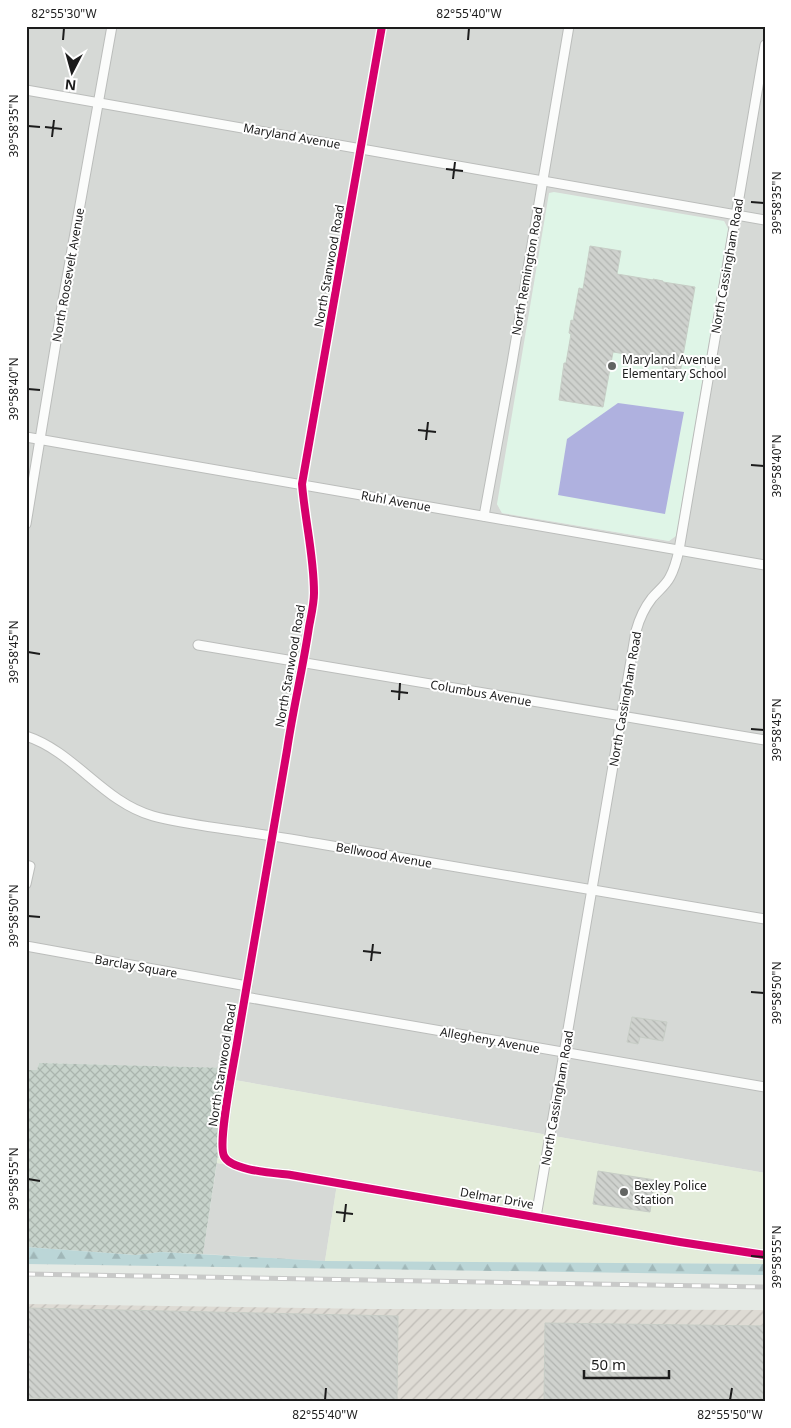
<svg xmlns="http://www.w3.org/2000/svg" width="791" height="1428" font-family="'Noto Sans',sans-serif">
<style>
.residential{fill:#d6d9d6;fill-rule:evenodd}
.commercial{fill:#e3ecda}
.industrial{fill:url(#industrial-furrows)}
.education{fill:#dff5e7}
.construction{fill:url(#construction-cross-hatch)}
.forest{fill:url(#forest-firs)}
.pitch{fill:#afb1df}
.building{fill:url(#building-back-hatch);stroke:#c7cdc6}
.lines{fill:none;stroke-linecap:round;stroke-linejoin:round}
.minor-casing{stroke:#bbbdbb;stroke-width:11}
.minor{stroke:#fbfcfb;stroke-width:9}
.rail-casing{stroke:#c8c9c8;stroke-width:5}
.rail{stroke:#fff;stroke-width:3;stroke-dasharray:9;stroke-linecap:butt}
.cycleway-casing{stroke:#fff;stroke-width:11}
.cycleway{stroke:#d6006c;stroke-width:8}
.ticks{fill:none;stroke:#1c1c1c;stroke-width:2}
.poi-dot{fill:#626462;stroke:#fff;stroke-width:2}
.labels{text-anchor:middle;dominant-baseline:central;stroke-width:4;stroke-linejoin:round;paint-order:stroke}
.street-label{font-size:12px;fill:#1c1c1c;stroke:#fff}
.poi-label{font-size:12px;fill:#1c1c1c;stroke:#fff;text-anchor:start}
.neatline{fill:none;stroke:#1c1c1c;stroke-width:2}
.ticks-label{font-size:12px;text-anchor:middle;fill:#1c1c1c}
</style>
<defs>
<pattern id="industrial-furrows" width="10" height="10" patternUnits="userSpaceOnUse" patternTransform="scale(1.25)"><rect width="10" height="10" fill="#dedbd4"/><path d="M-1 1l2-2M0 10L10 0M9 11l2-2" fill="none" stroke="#bebbb5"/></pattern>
<pattern id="construction-cross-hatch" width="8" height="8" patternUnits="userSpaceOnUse" patternTransform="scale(1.25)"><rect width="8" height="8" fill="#c7d3cb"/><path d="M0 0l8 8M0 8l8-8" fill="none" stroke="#aab5ae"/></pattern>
<pattern id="forest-firs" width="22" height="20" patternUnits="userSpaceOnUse" patternTransform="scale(1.25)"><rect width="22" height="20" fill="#bbd6d7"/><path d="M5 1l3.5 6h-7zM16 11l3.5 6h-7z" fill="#a0b7b8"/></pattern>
<pattern id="building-back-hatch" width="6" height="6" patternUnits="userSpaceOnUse" patternTransform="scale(1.25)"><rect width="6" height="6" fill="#cfd2ce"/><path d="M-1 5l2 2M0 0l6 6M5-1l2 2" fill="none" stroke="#b1b4b0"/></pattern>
</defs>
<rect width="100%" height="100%" fill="#e5eae5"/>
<g class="residential">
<path d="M26,26h739v1147l-536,-94 2,-11 -192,-5 -2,7h-11zM724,221l4,8 -52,306 -7,6 -167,-28 -5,-9z"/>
<path d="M217,1163l120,21 -12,77 -122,-7z"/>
</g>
<path class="commercial" d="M229,1079l536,94v91l-440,-3 12,-77 -120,-21z"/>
<path class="industrial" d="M26,1304l346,5 393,1v92h-739z"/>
<path class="education" d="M554,192l170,29 4,8 -52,307 -7,5 -167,-28 -5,-9 52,-311z"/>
<path class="construction" d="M39,1063l192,5 -28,186 -42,-2 -25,3 -110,-8v-177h11z"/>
<path class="forest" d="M26,1247l110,8 25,-3 164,9 440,3v11c-246,-4 -493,-7 -739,-11z"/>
<path class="pitch" d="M618,403l66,9 -19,102 -107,-19 9,-56z"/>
<g class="building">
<path d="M590,246l31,5 -4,23 36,6v-1l10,2v1l32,5 -15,86 -18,-3 1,-10 -50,-8 -10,55 -44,-7 5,-37h2l5,-29 -2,-1 2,-13 2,1 6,-33 4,1z"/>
<path d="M632,1017l35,5 -4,19 -23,-4 -2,7 -11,-2z"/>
<path d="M598,1171l57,9 -5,32 -57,-8z"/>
<path d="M26,1308l372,8 -1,86h-106l-265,-4z"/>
<path d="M545,1323l220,3v76h-221z"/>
</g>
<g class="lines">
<g class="minor-casing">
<g id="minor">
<path d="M382,26l-80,458c3,37 12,72 12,109 0,11 -3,23 -5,34 -6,41 -16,82 -22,123 -16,96 -33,191 -49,287 -3,22 -21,104 -14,119 7,15 52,17 67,19l389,67 85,13"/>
<path d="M26,90l739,130"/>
<path d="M26,437l739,128"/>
<path d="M484,516l28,-153 57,-337"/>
<path d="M26,524l37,-224 49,-274"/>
<path d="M198,645l567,95"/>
<path d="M26,736c49,16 77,66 127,80 30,8 61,11 92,16 37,5 74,12 111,18 136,23 272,46 409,69"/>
<path d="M26,865l4,1 -4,18"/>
<path d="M26,946l221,40"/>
<path d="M245,997l520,90"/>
<path d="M536,1217l100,-586c3,-11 9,-24 16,-33 6,-7 14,-13 18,-21 5,-9 7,-18 9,-27l86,-505"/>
</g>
</g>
<use href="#minor" class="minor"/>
<g class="rail-casing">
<path id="rail" d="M26,1274l739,13"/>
</g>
<use href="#rail" class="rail"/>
<g class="cycleway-casing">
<path id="cycleway" d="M382,26l-80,458c3,37 12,72 12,109 0,11 -3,23 -5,34 -6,41 -16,82 -22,123 -16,96 -33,191 -49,287 -3,22 -21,104 -14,119 7,15 52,17 67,19l389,67 85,13"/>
</g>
<use href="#cycleway" class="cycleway"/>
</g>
<path class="ticks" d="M63,40l1,-12M468,40l1,-12M28,126l12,1M45,127l17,2M52,137l2,-17M446,169l17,2M453,179l2,-17M751,202l13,1M28,389l12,1M418,430l18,2M426,440l2,-18M751,465l13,1M28,652l12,2M391,691l17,2M399,700l1,-17M751,729l13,1M28,916l12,1M363,951l18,2M371,961l2,-17M751,992l13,1M28,1179l12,2M336,1212l17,2M344,1222l2,-18M751,1256l13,1M325,1400l1,-12M730,1400l2,-12"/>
<g class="poi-dot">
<circle cx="612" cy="366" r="5"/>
<circle cx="624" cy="1192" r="5"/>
</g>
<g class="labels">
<g class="street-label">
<text transform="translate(292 136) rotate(10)">Maryland Avenue</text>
<text transform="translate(329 266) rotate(-80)">North Stanwood Road</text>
<text transform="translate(727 266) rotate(-80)">North Cassingham Road</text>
<text transform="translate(527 271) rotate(-80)">North Remington Road</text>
<text transform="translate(68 275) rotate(-80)">North Roosevelt Avenue</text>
<text transform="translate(396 501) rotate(10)">Ruhl Avenue</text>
<text transform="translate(290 666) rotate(-80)">North Stanwood Road</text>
<text transform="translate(481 693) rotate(10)">Columbus Avenue</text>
<text transform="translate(625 699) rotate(-80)">North Cassingham Road</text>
<text transform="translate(384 855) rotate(10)">Bellwood Avenue</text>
<text transform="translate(136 966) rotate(10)">Barclay Square</text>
<text transform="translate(490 1040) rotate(10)">Allegheny Avenue</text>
<text transform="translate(222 1065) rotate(-81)">North Stanwood Road</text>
<text transform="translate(557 1098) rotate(-80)">North Cassingham Road</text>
<text transform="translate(497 1198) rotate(10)">Delmar Drive</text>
</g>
<g class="poi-label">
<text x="622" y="359">Maryland Avenue<tspan x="622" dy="14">Elementary School</tspan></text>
<text x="634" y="1185">Bexley Police<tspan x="634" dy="14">Station</tspan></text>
</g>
</g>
<rect width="791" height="1428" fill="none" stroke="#ffffff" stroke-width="55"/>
<g transform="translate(72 72) rotate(186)" stroke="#ffffff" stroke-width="4" paint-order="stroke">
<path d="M0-4L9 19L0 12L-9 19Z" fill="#1c1c1c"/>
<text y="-8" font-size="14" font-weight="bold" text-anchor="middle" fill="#1c1c1c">N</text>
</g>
<path d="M584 1370v8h85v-8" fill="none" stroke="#1c1c1c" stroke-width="2.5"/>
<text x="591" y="1370" font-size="15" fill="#1c1c1c" stroke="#ffffff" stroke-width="4" paint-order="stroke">50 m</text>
<rect x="28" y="28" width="736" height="1372" class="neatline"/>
<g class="ticks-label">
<text x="64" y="18">82°55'30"W</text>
<text x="469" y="18">82°55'40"W</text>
<text transform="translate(14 126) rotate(-90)" y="4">39°58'35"N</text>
<text transform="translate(777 203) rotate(-90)" y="4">39°58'35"N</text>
<text transform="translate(14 389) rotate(-90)" y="4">39°58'40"N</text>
<text transform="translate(777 466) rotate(-90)" y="4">39°58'40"N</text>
<text transform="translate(14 652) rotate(-90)" y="4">39°58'45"N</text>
<text transform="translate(777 730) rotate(-90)" y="4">39°58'45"N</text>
<text transform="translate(14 916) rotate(-90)" y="4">39°58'50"N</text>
<text transform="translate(777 993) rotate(-90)" y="4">39°58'50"N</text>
<text transform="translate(14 1179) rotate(-90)" y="4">39°58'55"N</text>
<text transform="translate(777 1257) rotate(-90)" y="4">39°58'55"N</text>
<text x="325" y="1419">82°55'40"W</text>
<text x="730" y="1419">82°55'50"W</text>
</g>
</svg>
